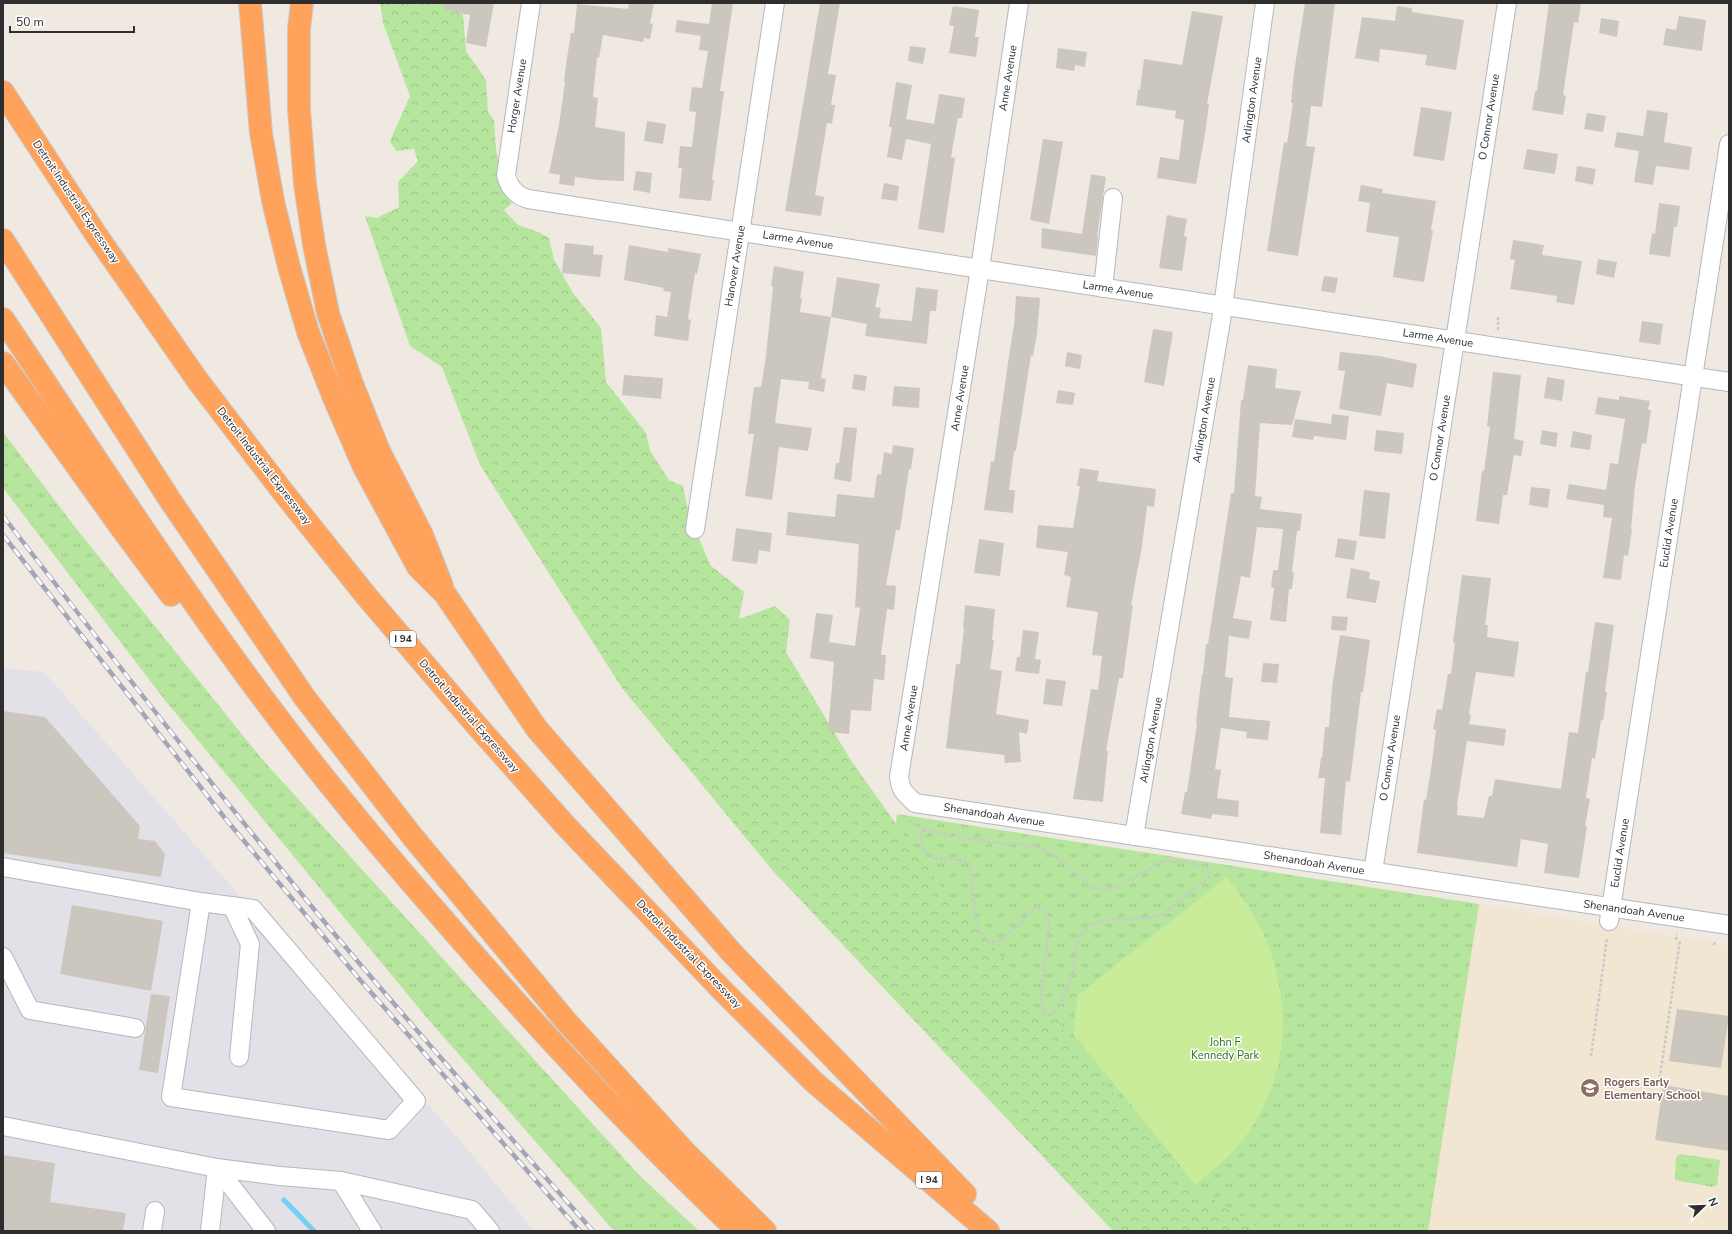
<svg xmlns="http://www.w3.org/2000/svg" width="1732" height="1234" font-family="'Nunito Sans',sans-serif">
<style>
.industrial{fill:#e3e1e8}
.education{fill:#f0e6d1}
.grass{fill:url(#grass-tufts)}
.forest{fill:url(#forest-crowns)}
.pitch{fill:#c9ec9a}
.lines{fill:none;stroke-linecap:round;stroke-linejoin:round}
.stream{stroke:#75cff0;stroke-width:5}
.building{fill:#cbc7bf}
.minor-casing{stroke:#b4b7c1;stroke-width:20}
.highway-casing{stroke:#c9c9c9;stroke-width:24}
.path{stroke:#c9c9c9;stroke-width:2.5;stroke-dasharray:3 2;stroke-linecap:butt}
.minor{stroke:#fff;stroke-width:18}
.highway{stroke:#ffa35c;stroke-width:22}
.rail-casing{stroke:#a3a6b8;stroke-width:4.5}
.rail{stroke:#fff;stroke-width:3;stroke-dasharray:9;stroke-linecap:butt}
.labels{text-anchor:middle;dominant-baseline:central;stroke-width:3;stroke-linejoin:round;paint-order:stroke}
.shield{fill:#fff;stroke:#6d6d6d;stroke-width:1}
.shield-label{font-size:10px;font-weight:bold;fill:#2e2e2e}
.street-label{font-size:11px;fill:#2e2e2e;stroke:#fff}
.park-label{font-size:11px;fill:#2c6e1b;stroke:#fff}
.education-label{font-size:11px;font-weight:bold;fill:#785e54;stroke:#fff;text-anchor:start}
</style>
<defs>
<pattern id="grass-tufts" width="24" height="20" patternUnits="userSpaceOnUse"><rect width="24" height="20" fill="#b6e59e"/><path d="M3 7l-1-3M5 7V3M7 7l1-3M15 17l-1-3M17 17v-4M19 17l1-3" fill="none" stroke="#9dc588"/></pattern>
<pattern id="forest-crowns" width="20" height="18" patternUnits="userSpaceOnUse"><rect width="20" height="18" fill="#b6e59e"/><path d="M2 6a3 3 0 1 1 6 0M12 15a3 3 0 1 1 6 0" fill="none" stroke="#9dc588"/></pattern>
</defs>
<rect width="100%" height="100%" fill="#efe9e1"/>
<path class="industrial" d="M3,668l41,4 216,247 205,227 69,85h-531z"/>
<path class="education" d="M1479,904l250,41v286h-301z"/>
<g class="grass">
<path d="M3,432l72,95 186,231 378,417 60,56h-85l-187,-213 -263,-319 -161,-211z"/>
<path d="M897,814l582,90 -51,327h-277l-270,-273z"/>
<path d="M1681,1154l39,6 -3,25 -4,2 -38,-7 1,-22 1,-2z"/>
</g>
<path class="forest" d="M380,3h82l4,48 20,29 2,32 6,8 2,29 7,41 9,13 -8,7 14,15 18,6 13,7 5,22 19,33 28,35 5,54 40,51 4,18 19,29 14,6 5,25 22,54 34,27 -5,27 36,-13 15,14 -4,32 66,110 85,119 69,81 29,49 23,7 9,21 126,148 61,37 6,7h-147l-339,-359 -152,-184 -142,-223 -38,-98 -32,-21 -45,-130 12,2 22,-11 -1,-25 20,-21 -4,-12 -18,2 -6,-10 20,-45 -27,-73z"/>
<path class="pitch" d="M1227,877c12,17 27,36 36,56 31,70 27,146 -21,208 -12,16 -31,30 -46,44l-123,-151 5,-39z"/>
<g class="lines">
<path class="stream" d="M284,1200l30,31"/>
</g>
<g class="building">
<path d="M445,3h49l-8,44 -20,-4 4,-28 -25,-5z"/>
<path d="M629,3h25l-4,20 3,1 -3,15 -6,-1 -1,4 -40,-7 -4,23 -2,-1 -4,40 5,1 -3,29 30,5 -1,49 -26,-1 -23,-3 -1,9 -15,-2 1,-9 -11,-2 10,-48 6,-43h-1l2,-18 5,-31h3l3,-29 51,5z"/>
<path d="M712,3h21l-13,88h4l-12,89h2l-3,21 -32,-3 3,-30h-4l2,-22 12,1 4,-35 -7,-1 3,-24 10,1 6,-37 -9,-1 2,-14 -26,-4 2,-12 32,4z"/>
<path d="M820,3h20l-12,71 8,1 -5,30h4l-3,19 -5,-1 -12,72 9,2 -3,19 -36,-5z"/>
<path d="M1305,3h30l-13,104 -11,-1 -5,40 9,1 -17,109 -31,-5 17,-109 3,1 6,-40h-2l3,-31z"/>
<path d="M1549,3h32l-3,20 -4,-1 -11,73 3,1 -3,19 -31,-5 3,-19h2z"/>
<path d="M953,6l26,4 -4,27h4l-3,20 -27,-4 5,-27 -5,-1z"/>
<path d="M1397,6l15,2v4l52,8 -8,50 -31,-5 2,-10 -47,-6 -1,13 -24,-4 7,-41 33,4z"/>
<path d="M1192,11l31,5 -16,88h2l-4,30 -9,50 -39,-6 3,-21 19,3 5,-40 -9,-2 1,-7 -40,-6 2,-16 2,1 4,-31 38,6z"/>
<path d="M1679,16l27,4 -4,31 -39,-6 3,-17 10,2z"/>
<path d="M1601,18l18,3 -2,16 -18,-4z"/>
<path d="M910,46l16,2 -3,16 -15,-3z"/>
<path d="M1058,48l29,4 -2,15 -10,-2 -1,6 -18,-3z"/>
<path d="M896,82l16,3 -6,34 28,5 5,-30 26,4 -3,20h-4l-7,39 4,1 -11,75 -26,-4 13,-85 -25,-5 -4,21 -15,-3 5,-30h-3z"/>
<path d="M1421,107l31,5 -8,49 -31,-5z"/>
<path d="M1647,110l21,3 -4,29 28,5 -3,23 -33,-4 -3,19 -19,-3 5,-31 -25,-4 3,-15 26,4z"/>
<path d="M1587,113l19,3 -3,16 -19,-3z"/>
<path d="M647,121l19,3 -3,20 -19,-3z"/>
<path d="M1043,139l20,3 -14,82 -19,-4z"/>
<path d="M1527,149l31,5 -3,20 -32,-5z"/>
<path d="M1577,166l19,3 -3,16 -18,-4z"/>
<path d="M636,171l16,2 -2,20 -17,-3z"/>
<path d="M1091,174l15,3 -9,59 1,1 -2,19 -55,-8 1,-20 40,6z"/>
<path d="M884,183l15,3 -2,15 -16,-2z"/>
<path d="M1361,185l22,4 -1,4 54,8 -5,29 2,1 -9,51 -31,-5 6,-40 -33,-5 4,-29 -12,-2z"/>
<path d="M1659,203l21,3 -3,21h-3l-4,30 -21,-3 3,-21 3,1z"/>
<path d="M1167,215l20,4 -3,17 3,1 -5,34 -23,-3z"/>
<path d="M1513,240l31,5 -2,10 40,6 -8,44 -18,-3 1,-6 -47,-7 5,-29 -5,-1z"/>
<path d="M565,243l29,3 -1,8 10,1 -3,22 -38,-4z"/>
<path d="M629,245l39,7v-4l33,6 -4,20 -2,-1 -7,46 3,1 -3,21 -34,-5 2,-21 11,2 4,-25 -8,-1 1,-3 -40,-8z"/>
<path d="M1598,259l19,3 -3,16 -18,-4z"/>
<path d="M774,266l30,6 -4,26h2l-2,14 31,5 -10,61 5,1 -2,13 -16,-3 1,-7 -28,-3 -6,44 37,5 -4,23 -29,-4 -7,53 -27,-4 9,-62h-6l6,-47h7l5,-31 7,-69 -2,-1z"/>
<path d="M1324,276l14,2 -3,15 -14,-2z"/>
<path d="M837,277l43,7 -5,23 6,1 -2,10 33,3 4,-34 22,3 -2,21h-6l-3,33 -62,-8 2,-12 -36,-7z"/>
<path d="M1016,296l24,2 -3,36 -4,22 -2,-1 -15,96h-2l-5,39h6l-2,23 -29,-3 7,-49 3,1 16,-113 4,-24z"/>
<path d="M1642,321l21,3 -3,21 -21,-3z"/>
<path d="M1153,329l20,3 -9,54 -20,-4z"/>
<path d="M1067,352l15,3 -2,14 -15,-3z"/>
<path d="M1340,352l39,4 38,8 -4,24 -26,-5 -6,33 -42,-7 6,-38 -7,-1z"/>
<path d="M1248,365l29,4 -2,19 26,3 -9,34 -32,-2 -5,73 7,1 -2,12 42,5 -2,17h-3l-5,41h2l-2,17h-3l-3,33 -16,-2 4,-32 -3,-1 2,-17h5l5,-41 -26,-2 -7,51 -9,-2 -8,42 19,3 -3,18 -20,-3 -4,41 8,1 -4,39 41,4 -2,19 -22,-2 1,-6 -26,-4 -6,41 6,1 -4,28 22,3 -1,16 -26,-3 -1,5 -30,-5 4,-22h2l10,-68 -1,-1 6,-49h1l3,-30h2l23,-151h3l7,-93h2z"/>
<path d="M1493,372l28,3 -7,64 10,2 -3,15 -7,-1 -7,40h-4l-4,29 -23,-3 6,-50h2l6,-44 -3,-1z"/>
<path d="M854,374l13,2 -2,15 -13,-2z"/>
<path d="M624,375l39,3 -2,21 -39,-4z"/>
<path d="M1547,377l18,3 -3,21 -18,-3z"/>
<path d="M894,386l26,2 -1,20 -27,-2z"/>
<path d="M1058,390l17,3 -2,12 -17,-2z"/>
<path d="M1619,396l31,5 -2,9h3l-5,34 -4,-1 -7,43 -4,43h1l-4,27 -4,-1 -3,25 -18,-2 9,-60 -9,-1 1,-12 -38,-6 3,-15 37,6 4,-27 8,1 7,-45 -30,-5 3,-17 21,3z"/>
<path d="M1332,414l17,2 -3,24 -32,-4 -1,4 -21,-3 3,-18 36,5z"/>
<path d="M844,427l13,1 -6,54 -17,-3 2,-16h3z"/>
<path d="M1376,430l28,3 -2,21 -28,-3z"/>
<path d="M1542,430l16,3 -2,14 -16,-3z"/>
<path d="M1573,431l19,4 -2,15 -20,-3z"/>
<path d="M893,445l21,3 -3,21h-2l-9,61h-4l-10,55 10,1 -2,24 -7,-1 -6,46h5l-2,25 -10,-1 -3,32 -20,-1 -2,24 -21,-2 6,-70 -24,-4 6,-45 17,2 -4,27 26,4 5,-38 -5,-1 4,-63 -73,-9 2,-23 47,5 2,-23 37,4 3,-24 4,1 3,-23 8,2z"/>
<path d="M1080,468l19,3 -2,10 59,8 -2,18 -7,-1 -5,40 -11,59h2l-10,73h-4l-13,73h2l-5,51 -30,-3 18,-110 7,1 4,-34 -10,-1 6,-43 -32,-5 5,-30 -7,-2 4,-23 -32,-4 2,-23 35,3 7,-42h-3z"/>
<path d="M1531,487l19,2 -2,19 -19,-3z"/>
<path d="M1364,490l26,3 -5,46 -26,-3z"/>
<path d="M736,528l36,5 -2,19 -11,-2 -2,14 -25,-3z"/>
<path d="M1338,538l19,3 -3,19 -19,-3z"/>
<path d="M979,539l25,4 -4,33 -26,-3z"/>
<path d="M1351,568l19,4 -1,7 11,2 -4,22 -30,-5z"/>
<path d="M1462,575l29,3 -6,47h3l-1,12 32,5 -5,35 -38,-5 -7,42 2,1 -2,9 37,5 -2,17 -37,-5 -10,64h1l-1,10 27,3 5,-22h3l3,-17 66,10 8,-57 9,1 8,-61h2l7,-50 19,3 -9,66 2,1 -4,29 -2,-1 -6,39 -3,-1 -6,40 4,1 -5,27h2l-8,52 -35,-5 4,-29 -27,-5 -4,28 -100,-14 7,-54 2,1 6,-38 4,-32 -3,-1 4,-20 5,1 6,-36h3l4,-31 -2,-1z"/>
<path d="M965,605l30,4 -3,31h2l-4,29 12,2 -6,43 33,6 -2,14 -8,-2 2,30 -16,1 -1,-8 -58,-7 10,-84h4l4,-36h-1z"/>
<path d="M1332,616l16,1 -2,14 -15,-1z"/>
<path d="M1023,630l16,2 -4,27 6,1 -2,14 -24,-3 2,-14h3z"/>
<path d="M1340,635l30,5 -7,52h-2l-11,90 -4,-1 -5,54 -21,-2 5,-55h-7l3,-20h1l3,-31h4l3,-39z"/>
<path d="M1263,663l16,1 -2,19 -16,-1z"/>
<path d="M1046,679l20,2 -4,25 -19,-2z"/>
<path d="M3,711l42,6 95,109 -2,13 17,2 10,13 -4,23 -158,-24z"/>
<path d="M72,905l91,16 -12,70 -91,-17z"/>
<path d="M151,994l19,2 -12,77 -19,-3z"/>
<path d="M1677,1009l52,7 -8,52 -52,-7z"/>
<path d="M1663,1085l66,11v55l-74,-11z"/>
<path d="M3,1155l52,8 -5,39 76,11 -3,18h-120z"/>
</g>
<g class="lines">
<g class="minor-casing">
<g id="minor">
<path d="M531,3l-25,172c3,12 9,20 22,24l472,73 729,110"/>
<path d="M1019,3l-39,266 -81,508c2,15 6,16 16,26l814,122"/>
<path d="M1103,288l10,-90"/>
<path d="M695,529l80,-526"/>
<path d="M1134,836l87,-515 44,-318"/>
<path d="M3,867l198,35 52,7 163,192 -27,29 -218,-33 30,-195"/>
<path d="M1373,872l134,-869"/>
<path d="M232,906l18,38 -11,113"/>
<path d="M1609,921l120,-777"/>
<path d="M3,957l27,53 105,18"/>
<path d="M3,1126l214,42 49,63"/>
<path d="M341,1181l31,50"/>
<path d="M152,1231l3,-20"/>
<path d="M210,1231l7,-63 63,8 61,5 131,29 18,21"/>
</g>
</g>
<g class="highway-casing">
<g id="highway">
<path d="M250,3l11,130 12,68 16,66 19,65 26,66 30,69 54,100 27,27 92,135 195,224 233,241"/>
<path d="M302,3l-3,26v81l6,74 9,61 14,68 23,68 28,70 43,84 20,51"/>
<path d="M3,92l92,141 103,148 85,111 85,106 110,129 87,98 155,163 94,94 174,149"/>
<path d="M3,240l167,260 135,198 107,138 153,184 119,131 81,80"/>
<path d="M3,319c91,136 179,273 278,403 51,68 106,133 161,196 94,109 192,214 296,313"/>
<path d="M3,363l119,166 49,66"/>
</g>
</g>
<g class="path">
<path d="M1498,330v-13"/>
<path d="M910,820v2l14,8"/>
<path d="M924,830l65,12 35,3 15,3 16,8 39,32 9,2 10,-2 50,-26c14,-2 37,0 48,10l-1,4 -48,39 -8,2c-19,2 -43,-1 -61,7 -18,7 -16,27 -19,43 -1,6 -14,43 -19,46 0,0 -5,2 -5,2l-6,-2 -3,-11 8,-80c-1,-9 -5,-13 -14,-14l-33,32c-32,11 -29,-51 -31,-71l-2,-5c-16,-12 -30,6 -46,-16 -4,-6 -2,-11 1,-18z"/>
<path d="M1676,940l1,-6"/>
<path d="M1714,945l1,-5"/>
<path d="M1591,1056l16,-118"/>
<path d="M1659,1083l21,-143"/>
</g>
<use href="#minor" class="minor"/>
<use href="#highway" class="highway"/>
<g class="rail-casing">
<g id="rail">
<path d="M3,516c106,138 213,275 324,409 87,104 177,205 266,306"/>
<path d="M3,535l221,282 131,157 225,257"/>
</g>
</g>
<use href="#rail" class="rail"/>
</g>
<defs>
<g id="school-disc" transform="scale(1)"><circle r="9.5" fill="#8d6e63" stroke="#fff"/><path d="M0-5L7-2L0 1L-7-2ZM-4 1L0 2.5L4 1V4Q0 6-4 4Z" fill="#fff"/></g>
</defs>
<g fill-rule="evenodd">
<use href="#school-disc" x="1590" y="1088"/>
</g>
<g class="labels">
<g class="shield">
<rect x="390" y="631" width="26" height="16" rx="3"/>
<rect x="916" y="1172" width="26" height="16" rx="3"/>
</g>
<g class="shield-label">
<text x="403" y="639">I 94</text>
<text x="929" y="1180">I 94</text>
</g>
<g class="street-label">
<text transform="translate(1008 78) rotate(-81)">Anne Avenue</text>
<text transform="translate(517 96) rotate(-81)">Horger Avenue</text>
<text transform="translate(1252 100) rotate(-82)">Arlington Avenue</text>
<text transform="translate(1489 117) rotate(-81)">O Connor Avenue</text>
<text transform="translate(76 202) rotate(56)">Detroit Industrial Expressway</text>
<text transform="translate(798 240) rotate(9)">Larme Avenue</text>
<text transform="translate(735 266) rotate(-81)">Hanover Avenue</text>
<text transform="translate(1118 290) rotate(9)">Larme Avenue</text>
<text transform="translate(1438 338) rotate(9)">Larme Avenue</text>
<text transform="translate(960 398) rotate(-81)">Anne Avenue</text>
<text transform="translate(1204 420) rotate(-80)">Arlington Avenue</text>
<text transform="translate(1440 438) rotate(-81)">O Connor Avenue</text>
<text transform="translate(264 466) rotate(52)">Detroit Industrial Expressway</text>
<text transform="translate(1669 533) rotate(-81)">Euclid Avenue</text>
<text transform="translate(469 716) rotate(49)">Detroit Industrial Expressway</text>
<text transform="translate(909 718) rotate(-81)">Anne Avenue</text>
<text transform="translate(1151 740) rotate(-80)">Arlington Avenue</text>
<text transform="translate(1390 758) rotate(-81)">O Connor Avenue</text>
<text transform="translate(994 815) rotate(9)">Shenandoah Avenue</text>
<text transform="translate(1620 853) rotate(-81)">Euclid Avenue</text>
<text transform="translate(1314 863) rotate(9)">Shenandoah Avenue</text>
<text transform="translate(1634 911) rotate(8)">Shenandoah Avenue</text>
<text transform="translate(689 954) rotate(46)">Detroit Industrial Expressway</text>
</g>
<g class="park-label">
<text x="1225" y="1042">John F<tspan x="1225" dy="13">Kennedy Park</tspan></text>
</g>
<g class="education-label">
<text x="1604" y="1082">Rogers Early<tspan x="1604" dy="13">Elementary School</tspan></text>
</g>
</g>
<rect width="1732" height="1234" fill="none" stroke="#2e2e2e" stroke-width="8"/>
<g transform="translate(1704 1206) rotate(67)" stroke="#ffffff" stroke-width="3" paint-order="stroke">
<path d="M0-3L7 15L0 10L-7 15Z" fill="#2e2e2e"/>
<text y="-6" font-size="11" font-weight="bold" text-anchor="middle" fill="#2e2e2e">N</text>
</g>
<path d="M10 26v6h124v-6" fill="none" stroke="#2e2e2e" stroke-width="2"/>
<text x="16" y="26" font-size="12" fill="#2e2e2e" stroke="#ffffff" stroke-width="3" paint-order="stroke">50 m</text>
</svg>
